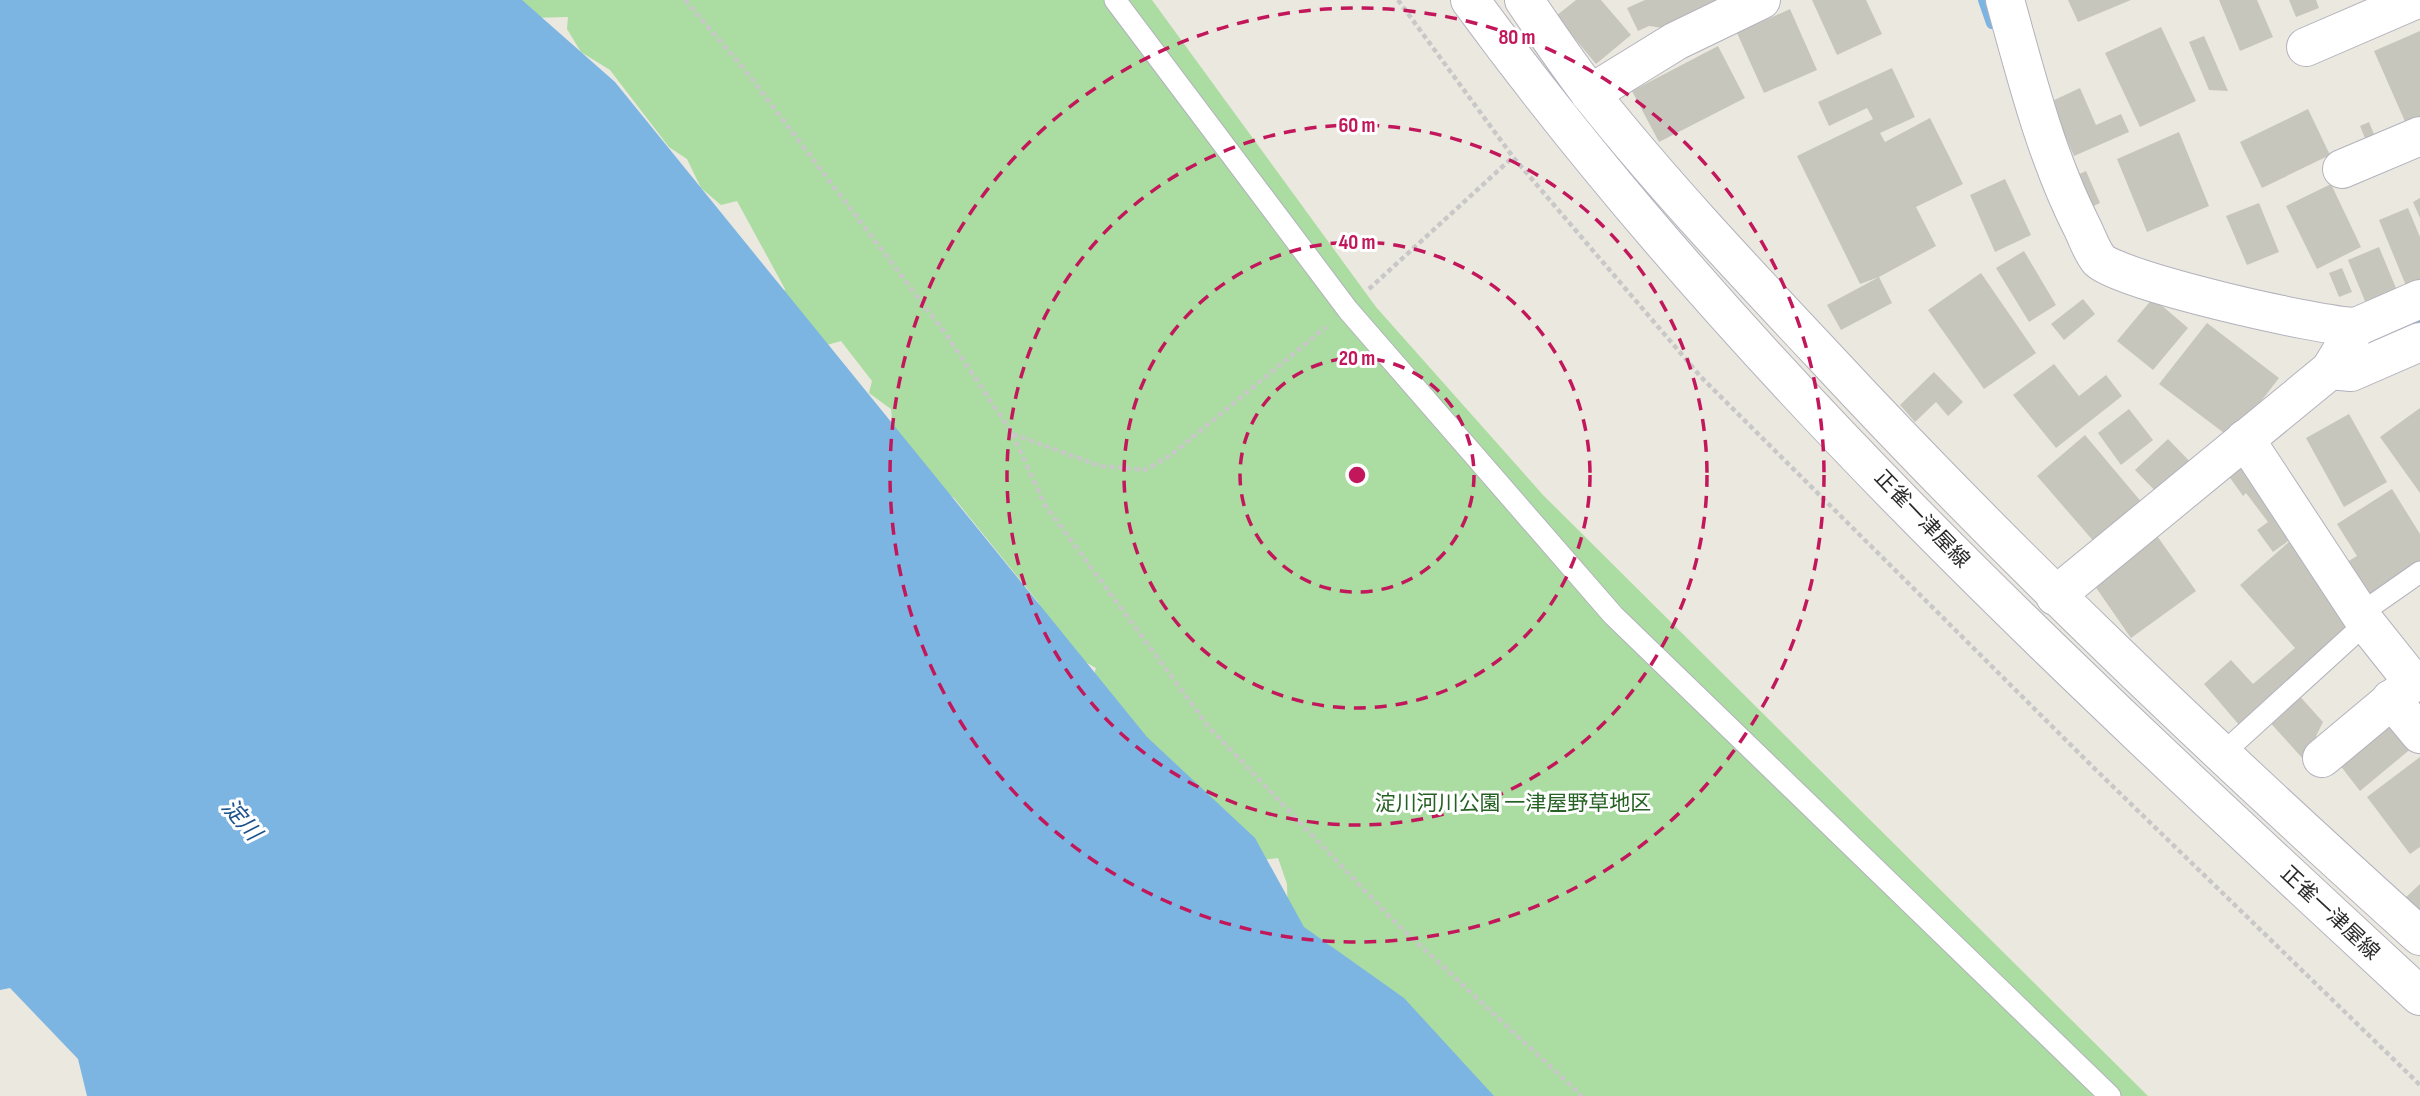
<svg xmlns="http://www.w3.org/2000/svg" width="2420" height="1096" font-family="'Sofia Sans Condensed','Noto Sans JP',sans-serif">
<style>
.green{fill:#abdca1}
.water{fill:#7db5e2}
.lines{fill:none;stroke-linecap:round;stroke-linejoin:round}
.stream{stroke:#7db5e2;stroke-width:12}
.building{fill:#c7c6bd}
.service-casing{stroke:#b2b2bd;stroke-width:23}
.minor-casing{stroke:#b2b2bd;stroke-width:40}
.secondary-casing{stroke:#b2b2bd;stroke-width:40}
.path{stroke:#c8c8c8;stroke-width:4.5;stroke-dasharray:5 3.5;stroke-linecap:butt}
.service{stroke:#fff;stroke-width:21}
.minor{stroke:#fff;stroke-width:38}
.secondary{stroke:#fff;stroke-width:38}
.ring{fill:none;stroke:#c2185b;stroke-width:3.5;stroke-dasharray:12 9}
.labels{text-anchor:middle;dominant-baseline:central;stroke-width:6;stroke-linejoin:round;paint-order:stroke}
.street-label{font-size:21px;fill:#2b2b2b;stroke:#fff}
.park-label{font-size:21px;fill:#246122;stroke:#fff}
.water-label{font-size:23px;font-style:italic;fill:#1c528e;stroke:#fff}
.centre{fill:#c2185b;stroke:#fff;stroke-width:3.5}
.ring-label{font-size:21px;text-anchor:middle;font-weight:bold;fill:#c2185b;stroke:#fff;stroke-width:6;stroke-linejoin:round;paint-order:stroke}
</style>
<rect width="100%" height="100%" fill="#ebe8df"/>
<path class="green" d="M512,0h640l224,307 167,188 605,601h-685l-175,-174 -1,-38 -9,-26 -35,4 -154,-171 7,-23 -31,-17 -27,-49 -84,-104 -34,-23 -25,-24 -4,-42 -22,-16 3,-12 -31,-40 -21,6 -47,-31 12,-27 -48,-88 -16,4 -20,-17 -14,-29 -18,-12 -59,-77 -29,-18 -14,-23 1,-12 -39,1z"/>
<path class="water" d="M0,0h522l93,82 532,655 108,101 49,89 100,71 90,98h-1407l-9,-37 -68,-71 -10,2z"/>
<g class="lines">
<g class="stream">
<path d="M1984,0l8,23"/>
<path d="M2400,330l20,-8"/>
</g>
</g>
<g class="building">
<path d="M1576,0h25l30,35 -35,29 -40,-48z"/>
<path d="M1645,0h71l1,2 -54,26 -14,-2 -11,5 -11,-23z"/>
<path d="M1812,0h54l16,34 -45,21z"/>
<path d="M2068,0h63l-53,22z"/>
<path d="M2219,0h38l16,37 -33,14z"/>
<path d="M2289,0h27l3,8 -23,9z"/>
<path d="M1790,9l27,61 -53,23 -27,-60z"/>
<path d="M2161,27l35,74 -56,26 -35,-74z"/>
<path d="M2420,31v89l-13,6 -33,-75z"/>
<path d="M2204,36l24,55 -19,-1 -20,-48z"/>
<path d="M1718,46l27,52 -86,44 -27,-51z"/>
<path d="M1892,68l23,49 -35,16 5,9 45,-24 33,66 -47,23 20,39 -57,31 13,26 -51,27 -14,-25 52,-28 -19,7 -63,-128 76,-37 -6,-11 -38,18 -11,-24z"/>
<path d="M2080,88l16,37 25,-11 8,18 -55,24 -24,-54z"/>
<path d="M2308,109l22,46 -68,33 -22,-46z"/>
<path d="M2369,122l9,22 -9,4 -9,-22z"/>
<path d="M2179,132l30,74 -62,26 -30,-73z"/>
<path d="M2086,171l14,32 -15,7 -14,-32z"/>
<path d="M2005,179l26,56 -36,17 -25,-57z"/>
<path d="M2331,184l30,63 -44,22 -31,-63z"/>
<path d="M2420,198v20l-7,-16z"/>
<path d="M2259,203l20,49 -32,13 -21,-49z"/>
<path d="M2408,208l12,29v45l-13,6 -28,-68z"/>
<path d="M2379,247l19,46 -31,13 -19,-46z"/>
<path d="M2024,251l32,54 -27,17 -33,-54z"/>
<path d="M2342,268l10,24 -13,5 -10,-24z"/>
<path d="M1981,273l55,80 -52,36 -56,-79z"/>
<path d="M2153,298l35,30 -35,42 -36,-29z"/>
<path d="M2083,299l12,15 -31,26 -13,-16z"/>
<path d="M2207,323l72,55 -47,61 -73,-55z"/>
<path d="M2054,364l25,32 27,-21 16,21 -66,52 -43,-53z"/>
<path d="M1934,372l29,30 -15,14 -12,-14 -21,20 -15,-17z"/>
<path d="M2420,408v85l-40,-56z"/>
<path d="M2129,409l24,31 -32,25 -23,-32z"/>
<path d="M2349,414l38,68 -43,25 -38,-69z"/>
<path d="M2085,435l58,69 -47,40 -59,-68z"/>
<path d="M2168,439l28,29 -33,31 -28,-29z"/>
<path d="M2253,457l49,74 -29,21 -16,-22 11,-8 -22,-29 -3,3 -15,-21z"/>
<path d="M2392,489l28,45v31l-51,32 -22,-35 10,-6 -20,-32z"/>
<path d="M2155,533l41,58 -65,47 -41,-59z"/>
<path d="M2290,541l62,82 -112,103 -36,-42 27,-24 22,24 42,-36 -55,-63z"/>
<path d="M2296,692l27,30 -7,14 6,8 -18,16 -38,-42z"/>
<path d="M2389,717l24,30 -53,44 -24,-31z"/>
<path d="M2420,757v90l-10,7 -43,-57z"/>
<path d="M2420,884v31l-15,-17z"/>
</g>
<g class="lines">
<g class="service-casing">
<g id="service">
<path d="M1115,0l233,310 265,305 497,481"/>
<path d="M2360,614l60,-42"/>
<path d="M2221,755l145,-132"/>
</g>
</g>
<g class="minor-casing">
<g id="minor">
<path d="M1524,0c22,32 44,65 68,96 72,90 151,174 230,258 189,204 391,395 598,582"/>
<path d="M2005,0c21,76 41,156 77,227 5,10 10,25 17,33 20,21 223,67 257,67"/>
<path d="M2306,47l109,-47"/>
<path d="M1590,94l86,-53 85,-41"/>
<path d="M2342,169l78,-33"/>
<path d="M2330,370l21,2 69,-30"/>
<path d="M2245,439l121,184 47,59 -91,76"/>
<path d="M2055,596l275,-226 26,-43 64,-28"/>
<path d="M2391,699l29,35"/>
</g>
</g>
<g class="secondary-casing">
<path id="secondary" d="M1470,0c271,371 614,685 950,996"/>
</g>
<g class="path">
<path d="M685,0l60,70 200,263 67,100 33,72 163,221 186,195 188,175"/>
<path d="M1398,0l115,157 188,220 395,393 324,315"/>
<path d="M1369,289l144,-132"/>
<path d="M1013,434l87,32 45,4 26,-15 155,-128"/>
</g>
<use href="#service" class="service"/>
<use href="#minor" class="minor"/>
<use href="#secondary" class="secondary"/>
</g>
<g class="ring">
<circle cx="1357" cy="475" r="117"/>
<circle cx="1357" cy="475" r="233"/>
<circle cx="1357" cy="475" r="350"/>
<circle cx="1357" cy="475" r="467"/>
</g>
<g class="labels">
<g class="street-label">
<text transform="translate(1922 519) rotate(46)">正雀一津屋線</text>
<text transform="translate(2330 913) rotate(43)">正雀一津屋線</text>
</g>
<g class="park-label">
<text x="1513" y="803">淀川河川公園 一津屋野草地区</text>
</g>
<g class="water-label">
<text transform="translate(241 820) rotate(49)">淀川</text>
</g>
</g>
<circle cx="1357" cy="475" r="10" class="centre"/>
<g class="ring-label">
<text x="1517" y="44">80 m</text>
<text x="1357" y="132">60 m</text>
<text x="1357" y="249">40 m</text>
<text x="1357" y="365">20 m</text>
</g>
</svg>
